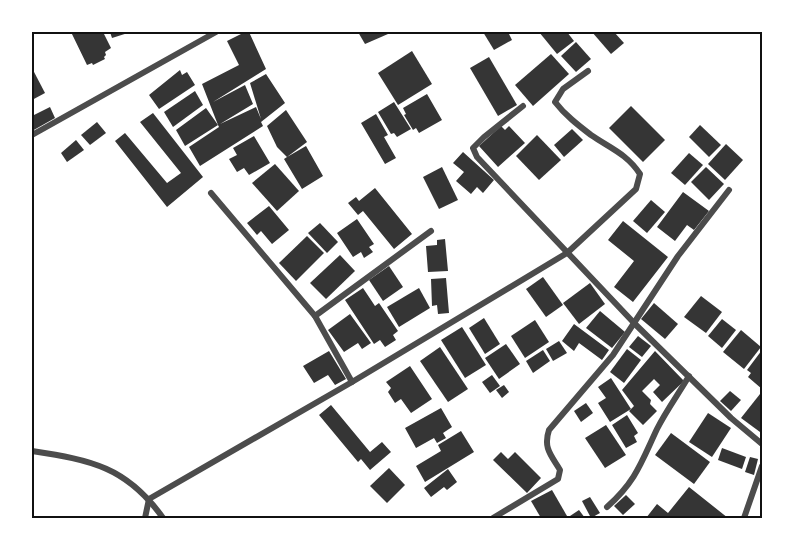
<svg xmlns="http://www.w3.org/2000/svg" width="794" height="550" font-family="Montserrat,sans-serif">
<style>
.building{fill:#353535}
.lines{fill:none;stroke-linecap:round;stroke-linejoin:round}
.minor{stroke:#4c4c4c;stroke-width:6}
.neatline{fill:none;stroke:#111;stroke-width:2}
</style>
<rect width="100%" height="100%" fill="#fff"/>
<g class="building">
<path d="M71,32h32l8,16 -6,4 1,3 -2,2 1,2 -12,6 -1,-2 -5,2z"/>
<path d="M110,32h21l-19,6z"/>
<path d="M245,32h4l17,37 -53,33 32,-17 8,19 -33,20 36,-17 5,12 -11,-36 16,-9 19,29 -24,19 2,4 -63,40 -11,-19 30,-20 -1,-2 -33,21 -9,-16 30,-22 12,17 -16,-41 37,-19 -12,-24z"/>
<path d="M358,32h29l1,2 -23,10z"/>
<path d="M483,32h25l4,8 -18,10z"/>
<path d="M539,32h28l7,9 -17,13z"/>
<path d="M592,32h22l10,11 -13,11z"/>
<path d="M576,42l15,17 -15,13 -15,-16z"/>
<path d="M412,51l20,33 -34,21 -20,-32z"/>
<path d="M551,54l18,20 -36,32 -18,-21z"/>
<path d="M489,57l28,48 -19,11 -28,-48z"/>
<path d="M33,70l12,23 -13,7v-29z"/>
<path d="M180,70l2,5 5,-3 8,13 -36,24 -10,-14z"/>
<path d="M195,91l8,14 -30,22 -9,-15z"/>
<path d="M427,94l15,26 -23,13 -3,-5 -3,2 -9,-15 2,-1 -3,-6z"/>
<path d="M394,102l17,27 -14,8 -3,-4 -3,1 -13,-22z"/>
<path d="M631,106l34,34 -22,22 -34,-34z"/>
<path d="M50,107l5,11 -23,13v-15z"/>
<path d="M286,110l21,32 -20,15 19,-11 17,30 -21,13 -18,-30 3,-2 -10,-10 -10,-21z"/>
<path d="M153,113l50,64 -36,30 -52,-66 10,-8 42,50 14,-10 -41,-51z"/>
<path d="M376,114l12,21 -4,2 12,21 -11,6 -24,-41z"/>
<path d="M97,122l9,11 -16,12 -9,-10z"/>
<path d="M700,125l21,20 -12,12 -20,-20z"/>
<path d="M501,126l4,4 4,-4 16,17 -27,24 -19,-21z"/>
<path d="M572,129l11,11 -19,17 -10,-12z"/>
<path d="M537,135l24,25 -22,20 -23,-24z"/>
<path d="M254,136l16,27 -21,12 -5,-7 -7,4 -8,-13 8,-4 -4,-7z"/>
<path d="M76,140l8,10 -17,12 -6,-9z"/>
<path d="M726,144l17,16 -18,20 -17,-16z"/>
<path d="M463,152l31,28 -11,13 -6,-6 -6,7 -15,-13 8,-9 -11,-9z"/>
<path d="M689,153l14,12 -18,20 -14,-12z"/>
<path d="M275,164l24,27 -22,20 -25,-28z"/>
<path d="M442,167l16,33 -19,9 -16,-32z"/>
<path d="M706,167l18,17 -15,16 -18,-18z"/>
<path d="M375,188l37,46 -18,15 -31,-38 -5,4 -10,-12 8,-6 3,4z"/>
<path d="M683,192l26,19 -15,19 -7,-5 -12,16 -18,-14z"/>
<path d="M651,200l14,12 -18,21 -14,-12z"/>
<path d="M269,206l20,24 -17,14 -11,-13 -4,4 -10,-12z"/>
<path d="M357,219l17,25 -5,3 4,5 -9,6 -3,-6 -8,5 -16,-24z"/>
<path d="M623,221l45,36 -35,45 -19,-15 20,-26 -26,-21z"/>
<path d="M320,223l18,19 -11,11 -19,-20z"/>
<path d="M307,236l17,17 -28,28 -17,-18z"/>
<path d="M445,239l3,32 -20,1 -2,-26 11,-1v-5z"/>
<path d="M340,255l15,16 -29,28 -16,-16z"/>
<path d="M389,266l14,21 -20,14 -14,-21z"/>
<path d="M543,277l20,28 -17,12 -20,-28z"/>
<path d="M446,278l3,35 -11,1 -1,-9 -5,1 -1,-27z"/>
<path d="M590,283l15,21 -26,20 -16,-21z"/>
<path d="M363,288l12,18 4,-3 19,28 -5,4 3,5 -11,7 -5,-7 -6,4 -29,-44z"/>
<path d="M419,288l11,20 -31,19 -12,-20z"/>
<path d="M701,296l21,16 -16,21 -22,-16z"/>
<path d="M654,303l24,21 -13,15 -24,-20z"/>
<path d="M600,311l25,21 -13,16 -26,-20z"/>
<path d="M350,314l21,29 -9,6 -4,-6 -14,9 -16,-22z"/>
<path d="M484,318l16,26 -15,10 -16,-26z"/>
<path d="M722,319l14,11 -14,18 -14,-12z"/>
<path d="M535,320l14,22 -24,16 -14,-22z"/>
<path d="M574,324l35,26 -7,10 -23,-17 -5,8 -12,-10z"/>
<path d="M462,327l24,38 -21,13 -24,-38z"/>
<path d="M741,330l20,17 -17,22 -21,-17z"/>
<path d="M638,336l13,10 -9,11 -13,-10z"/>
<path d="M559,341l8,12 -14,8 -7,-12z"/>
<path d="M506,344l14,20 -21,15 -14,-21z"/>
<path d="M440,347l28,42 -20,13 -28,-41z"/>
<path d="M627,349l14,11 -17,23 -14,-11z"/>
<path d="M543,350l7,11 -17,12 -7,-12z"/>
<path d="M762,350v39l-14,-12 3,-4 -4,-3z"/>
<path d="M329,351l17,28 -11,6 -7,-10 -14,8 -11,-17z"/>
<path d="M655,351l29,30 -22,21 -9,-10 7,-7 -6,-6 -12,12 9,9 -1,4 7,7 -14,14 -14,-14 5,-5 -12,-16z"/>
<path d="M410,366l22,33 -21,14 -10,-14 -6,4 -7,-11 3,-4 -5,-6z"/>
<path d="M492,375l8,11 -10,7 -8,-11z"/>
<path d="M611,378l20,31 -21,13 -12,-19 8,-5 -8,-11z"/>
<path d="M504,385l5,7 -7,6 -6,-8z"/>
<path d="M730,391l11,9 -10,11 -11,-10z"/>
<path d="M760,394l2,2v33l-2,3 -19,-14z"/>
<path d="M586,403l7,10 -12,9 -7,-11z"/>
<path d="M331,405l39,47 12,-10 9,10 -21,18 -9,-11 -3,3 -39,-47z"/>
<path d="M441,408l11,19 -9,6 3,5 -9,5 -3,-5 -18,10 -11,-20z"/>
<path d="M708,413l23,15 -19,29 -23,-15z"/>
<path d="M627,415l11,18 -4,3 3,6 -11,6 -14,-23z"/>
<path d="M606,425l20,30 -21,13 -20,-30z"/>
<path d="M461,431l13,21 -49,30 -9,-16 25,-15 -3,-6z"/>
<path d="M671,433l39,29 -16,22 -39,-29z"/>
<path d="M722,448l24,9 -4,12 -24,-9z"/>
<path d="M501,452l7,7 7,-7 26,26 -14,15 -34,-33z"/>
<path d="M750,457l8,2 -4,16 -9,-3z"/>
<path d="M389,468l16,17 -18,18 -17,-17z"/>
<path d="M448,469l9,13 -10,8 -3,-3 -13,10 -7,-9z"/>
<path d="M689,487l39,31h-82l11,-14 11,9z"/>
<path d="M552,490l15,26 -4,2h-22l-10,-17z"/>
<path d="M626,495l9,9 -12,11 -9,-9z"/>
<path d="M590,497l10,16 -9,5 -9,-17z"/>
<path d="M579,510l6,8h-13l-2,-2z"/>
</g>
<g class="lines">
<g class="minor">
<path d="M523,106l-39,31 -11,11 4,9 158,167 96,94 31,26"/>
<path d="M32,135l184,-103"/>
<path d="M211,193l104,123 37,66"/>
<path d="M315,316l116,-85"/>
<path d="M32,451c59,9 95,16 131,67"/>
<path d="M607,507c29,-26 34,-44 50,-78 9,-18 22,-36 32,-53"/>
<path d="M145,518l4,-19 203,-117 215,-129 69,-64 4,-15c-13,-20 -30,-26 -49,-39 -13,-10 -26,-20 -36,-33l8,-13 25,-18"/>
<path d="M493,518l65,-39 2,-9c-9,-15 -17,-22 -11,-40l64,-75 65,-99 51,-66"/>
<path d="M744,518l18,-52"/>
</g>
</g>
<rect width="794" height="550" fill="none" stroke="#ffffff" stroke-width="66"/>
<rect x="33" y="33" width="728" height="484" class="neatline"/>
</svg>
